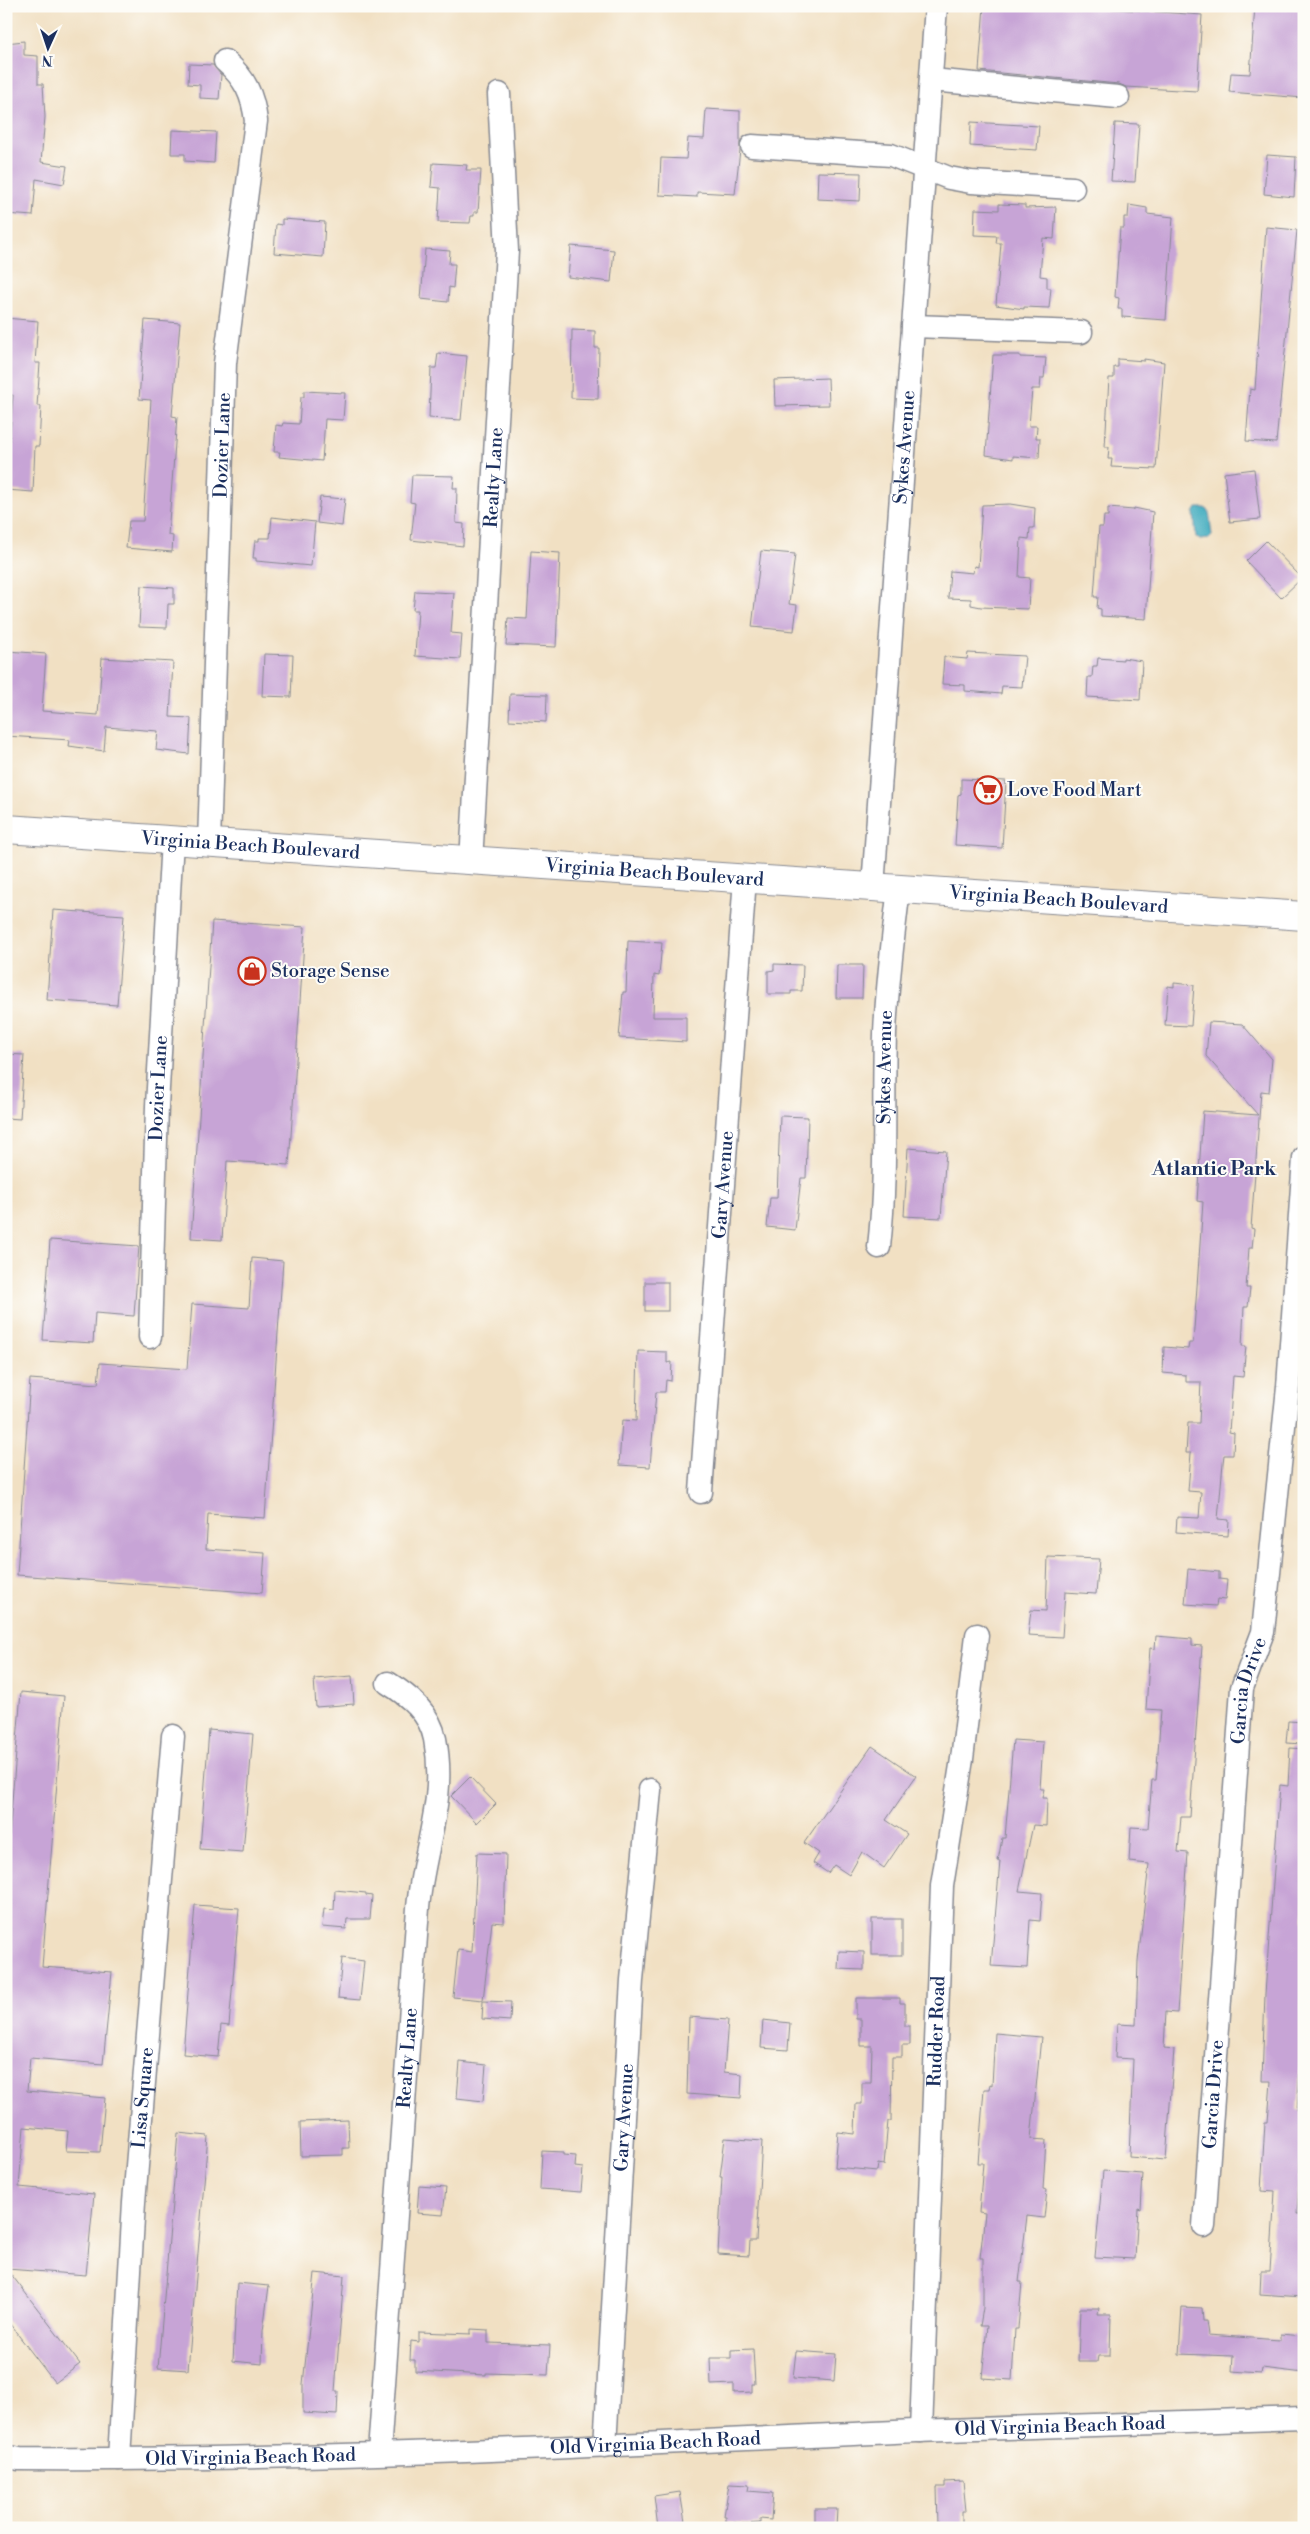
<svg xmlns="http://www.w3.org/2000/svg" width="1310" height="2534" font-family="'Libre Bodoni',serif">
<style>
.water{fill:#3eaabe;stroke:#2c6c8e}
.building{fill:#c7a4d6}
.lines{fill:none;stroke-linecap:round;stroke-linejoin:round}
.street-casing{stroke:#868890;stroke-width:25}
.primary-casing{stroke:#868890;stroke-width:30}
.street{stroke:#fff;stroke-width:22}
.primary{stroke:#fff;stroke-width:28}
.labels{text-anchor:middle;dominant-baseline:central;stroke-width:4;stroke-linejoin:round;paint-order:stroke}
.street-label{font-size:19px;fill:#1b2f5e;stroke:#fdfcf7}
.poi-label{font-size:19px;fill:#1b2f5e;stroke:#fdfcf7;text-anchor:start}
.neighbourhood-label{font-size:20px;font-weight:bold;fill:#1b2f5e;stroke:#fdfcf7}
</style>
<rect width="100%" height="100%" fill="#fdfcf7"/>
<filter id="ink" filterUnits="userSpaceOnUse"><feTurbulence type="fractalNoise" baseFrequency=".02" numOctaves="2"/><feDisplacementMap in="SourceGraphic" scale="10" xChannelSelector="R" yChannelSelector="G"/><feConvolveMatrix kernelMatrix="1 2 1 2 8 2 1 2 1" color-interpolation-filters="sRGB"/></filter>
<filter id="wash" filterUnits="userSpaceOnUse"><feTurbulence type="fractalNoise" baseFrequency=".0096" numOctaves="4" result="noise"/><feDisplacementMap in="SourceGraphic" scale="20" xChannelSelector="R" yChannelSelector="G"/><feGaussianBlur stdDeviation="1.12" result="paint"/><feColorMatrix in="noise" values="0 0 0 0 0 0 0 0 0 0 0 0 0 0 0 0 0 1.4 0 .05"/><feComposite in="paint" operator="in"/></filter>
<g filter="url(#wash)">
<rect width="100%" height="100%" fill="#f1e0c3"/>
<path class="water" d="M1197,508h8l4,3 3,24 -3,4 -9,1 -4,-3 -2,-24z"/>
<g id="blocks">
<g class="building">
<path d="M984,6h90l128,9 -5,76 -71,-4 -7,-3 -140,-13z"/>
<path d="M1255,6l49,3v89l-75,-6 2,-19 19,1z"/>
<path d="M24,41v14l14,1v28h5l2,33 -4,45 26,4 -3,18 -28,-5 -3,37 -27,-2v-171z"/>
<path d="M189,64l24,1 8,10 -2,24 -19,-1v-13l-12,-1z"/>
<path d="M706,109l34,2v39l-5,44 -38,-2v5l-38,-2 2,-37 25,1 2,-21 16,1z"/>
<path d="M971,122l68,4 -2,24 -67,-4z"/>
<path d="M1115,123l24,1 -4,58 -24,-1z"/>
<path d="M172,130l44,2 -2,31 -29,-2v-7h-14z"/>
<path d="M1267,155l29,2 -2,40 -30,-3z"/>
<path d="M433,163l34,2 -1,5h15l-3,42h-4v4h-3l-1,7 -32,-1 2,-34 -9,-1z"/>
<path d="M818,172l43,1 -1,28 -43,-2z"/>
<path d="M999,204l26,1v3l31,-1 -2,32 -11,-1 -3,38 7,1v11h4l-2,20 -25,-1v2l-28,-4 5,-62h-5l1,-7 -23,-1 1,-26 24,1z"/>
<path d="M1129,205l18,3v6l26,3 -7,103 -44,-3v-8h-4l1,-11 -4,-1 5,-69h4v-11h4z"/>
<path d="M282,219l43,3 -2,35 -49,-4 2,-29 6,1z"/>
<path d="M1266,227l31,3 -21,213 -30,-2 4,-52 5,1z"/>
<path d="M571,246l43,4 -3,32 -43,-5z"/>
<path d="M425,249l25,2 -1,13h6l-2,24 -4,-1 -1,15 -27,-3z"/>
<path d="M6,318l32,3 -3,42h5l-3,43h4l-2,40h-4l-2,46 -27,-2v-41h3l4,-54h-7z"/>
<path d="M145,320l35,3 -8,93 5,1 -9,118 5,1 -1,16 -46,-4 3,-27h14l8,-121 -12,-1z"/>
<path d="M572,330l23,1v17h4l-1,51 -27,-1z"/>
<path d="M438,353l29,3 -6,64 -32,-2 2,-50h5z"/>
<path d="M993,355h27v2l26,1 -2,20h-3l-1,11h-8l-3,37h8l-1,12h4l-1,20 -26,-2v3l-27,-4z"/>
<path d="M1118,359l26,2v-2l20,3 -8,107 -45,-2 1,-8h-4l1,-12h-4l4,-69h5v-11h4z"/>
<path d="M828,378l1,27 -54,1 -1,-26z"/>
<path d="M304,391l41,2 -2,27 -18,-1 -3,42 -43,-4 1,-5h-6l2,-27 6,1 1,-3 16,1 2,-27h3z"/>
<path d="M1254,469l6,50 -30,3 -6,-49z"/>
<path d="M412,475l42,1 -1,12h4l-1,35 8,1 -1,22 -52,-6 4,-37 -5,-1z"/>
<path d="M320,497l25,2 -3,27 -25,-3z"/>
<path d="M1010,504l25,4 -1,20h-4l-1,11 -8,-1 -2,39 11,1 -2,31 -47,-2 -10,-2v-6l-23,-1 2,-27 23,2 1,-7 4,1 4,-62z"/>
<path d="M1108,508l26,2v-2l19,4 -7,107 -45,-3v-7l-4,-1 1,-11h-4l5,-70h4l1,-11h4z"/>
<path d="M272,517l43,5 -4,44 -55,-5v-3h-3l2,-17h4v-3h11z"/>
<path d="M1266,541l36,37 -21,20 -35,-37z"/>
<path d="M531,551l29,2 -4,94 -50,-2 2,-27 19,1z"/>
<path d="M761,551l34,3 -6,50 8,1 -3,26 -42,-4z"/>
<path d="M141,586l33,2v16h-6l-1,24 -28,-1z"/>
<path d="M415,591l39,2 -3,40 11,1 -2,25 -45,-3 3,-46h-5z"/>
<path d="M8,651l38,3 -4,57 56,4 4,-57 71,4 -3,55 21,1 -2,36 -33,-4 2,-19 -52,-4 -2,24 -35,-5 1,-6 -64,-4z"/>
<path d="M968,653l57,3 -3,31 -20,-1 -1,8 -36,-3v-6l-23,-1 2,-27 23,2z"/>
<path d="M264,654l29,1 -2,42 -29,-1z"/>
<path d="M1098,658l25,2v-2l19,3 -2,39 -53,-3 1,-20h4l1,-11h4z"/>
<path d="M510,694l37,1 -1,27 -37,-2z"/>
<path d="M961,779l45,2 -4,67 -47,-3 3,-50 3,-1z"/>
<path d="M53,910l71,5 -7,90 -70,-5z"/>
<path d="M212,921l93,6 -16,238 -62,-4 -5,79 -31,-2z"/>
<path d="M628,941l34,2 -3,33 -5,-1 -1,42h33v25l-67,-4 4,-46h3z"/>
<path d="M774,964l29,1 -1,26h-11v3h-23v-23l6,-1z"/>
<path d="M837,965h26l-1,33h-26z"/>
<path d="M1174,983l20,2 -3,41 -26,-1 3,-39 6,1z"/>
<path d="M1209,1022l33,2 30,35 -3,33 -8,-1 -10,137 3,1 -2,19h-3l-3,40h4l-2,19h-4l-2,39h4l-3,31 -10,-1 -4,56 5,1 -1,22h-9l-1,8 -5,56 11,1 -1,16 -52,-4 1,-15 22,1 2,-26 -13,-1 3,-38h-5l2,-30h11l2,-41h-15v-7l-23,-2 1,-26 24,2 1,-6h4l10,-141 -6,-1 6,-90 55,4 -52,-59z"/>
<path d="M6,1054l18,1 -4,64 -14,-1z"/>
<path d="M780,1116l28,1 -2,61h-5l-6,52 -28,-3 3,-29h7z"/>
<path d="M908,1148l38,3 -5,67 -37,-2z"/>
<path d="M50,1240l89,6 -5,70 -39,-3 -2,30 -50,-3z"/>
<path d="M252,1258l31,3 -18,257 -57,-4 -2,35 59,4 -3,40 -245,-18 13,-196 68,5 2,-21 87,6 5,-65 57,4z"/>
<rect x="645" y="1282" width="23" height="29"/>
<path d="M638,1351l29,1v11l5,-1 -1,19 -5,-1 -1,12h-9l-6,75 -31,-2 3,-45 14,1z"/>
<path d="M1048,1557l51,2 -3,35 -31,-2 -3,45 -34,-2 3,-25 15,1z"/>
<path d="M1188,1569l31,3v7l8,1 -2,20 -8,-1 -1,7 -31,-2z"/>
<path d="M1156,1636l36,3v6l10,1 -12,171h-9l-3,35 10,1 -11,160 -11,-1 -2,36 10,1 -8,111 -37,-3 4,-98 -18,-1 2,-34 19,1 2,-64 11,-97 -20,-2 2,-35 17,1 4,-48h4l5,-70 -15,-1 4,-61 5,1z"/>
<path d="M352,1676l2,28 -38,3 -2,-28z"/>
<path d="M21,1692l43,4 -22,271 70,5 -9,92 -73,-6 -3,33 78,7 -5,54 -34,-1 2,-20 -44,-4 -5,60 75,7 -8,81 -79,-6 73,95 -25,19 -49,-64v-445z"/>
<path d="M1288,1721l16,1v22l-18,-1z"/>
<path d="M209,1730l44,4 -10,118 -43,-3z"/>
<path d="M1013,1740l30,2 -3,47h4l-2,9h5l-1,28 -13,-1 -14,66 23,2 -2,28 -10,-1 -3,48 -36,-2 9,-105h-2l4,-23h3z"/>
<path d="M872,1746l44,30 -30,44 21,14 -23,34 -22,-16 -13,23 -15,-10 -6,8 -15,-10 6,-10 -15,-10z"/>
<path d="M1290,1748l14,1v223l-3,40 3,1 -7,97 7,1v36h-3l-4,67h7l-2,83 -42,-3 1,-23h9l5,-79 -14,-1 4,-69h3l3,-41h-9l3,-87 15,-209 8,1z"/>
<path d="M470,1777l26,27 -19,19 -26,-27z"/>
<path d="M477,1853l29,1 -2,69 -12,-1 -9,78 -30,-3 5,-47 14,2z"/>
<path d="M335,1890l31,3v2l6,1 -2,23h-23l-1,10 -24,-2 2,-18 10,1z"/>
<path d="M195,1905l44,3 -10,118 -8,-1 -3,32 -35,-3z"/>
<rect x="872" y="1919" width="30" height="36"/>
<path d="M839,1951l25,1v18l-26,-1z"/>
<path d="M342,1958l22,3 -4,39 -22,-2z"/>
<path d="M856,1998h44v5h5v23h5v19h-8v12h-10l-1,64h-3l-4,44 -6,-1 -1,7 -42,-4 3,-35 17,2 1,-30h6v-21h9l1,-37h-11v-27h-5z"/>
<path d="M483,2001l28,1 -1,19 -28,-2z"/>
<path d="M689,2017l39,3 -4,52 18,2 -1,24 -54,-4z"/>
<path d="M763,2020l27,3 -2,27 -27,-2z"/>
<path d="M995,2033l46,4 -10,102 15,1 -3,49 4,1 -3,28 -17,-2 -8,66h3l-4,47h-3l-3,51 -30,-2 5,-52h-7l3,-18v-50h-3l5,-45 -6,-1 4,-49h-5l6,-74h5l1,-5 2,1z"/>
<path d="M460,2062l26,3 -3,36 -26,-3z"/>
<path d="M348,2120l1,28h-6v7l-42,1 -1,-34z"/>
<path d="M178,2133l30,3 -20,234 -30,-2z"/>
<path d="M725,2138l37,3 -6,100h-6l-1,15 -31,-2 4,-77h-2z"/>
<path d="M542,2151l22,1v3l12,1 -1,11 8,1 -2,24 -41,-3z"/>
<path d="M1103,2171l40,3 -2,35 -3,-1 -3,51 -40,-2z"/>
<path d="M419,2186l27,2 -3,27 -26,-2z"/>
<path d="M315,2273l29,3 -9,115h3l-1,24 -34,-2v-29z"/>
<path d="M237,2283l32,3 -6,45 -1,33 -29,-3z"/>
<path d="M1182,2307l20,1 1,13h3l2,14 72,5v-6l24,2v37l-42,-5 -1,5 -29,-2 1,-15 -54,-2z"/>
<path d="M1080,2308h19l-1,6h13l-1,42h-12l-1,6h-19z"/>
<path d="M471,2329l17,1v13l62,2 -2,30 -62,-2v2l-71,-4v-11h-5l1,-19 8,1v-10l52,2z"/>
<path d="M753,2349l2,35h-3v8l-18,1v-9l-23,1 -1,-27h21v-8z"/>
<path d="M796,2351l40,3 -2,27 -41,-3z"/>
<path d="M963,2481l3,30h-4v14l-24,1 -1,-39h8v-5z"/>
<path d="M729,2484l20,1 -1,6 25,2 -2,27 -11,-1v4l-15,1 -19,-2v-6h-2z"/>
<path d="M680,2492l6,36h-28l-4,-32z"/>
<path d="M815,2509h22l-1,19h-21z"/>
</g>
</g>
</g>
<g filter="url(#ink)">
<use href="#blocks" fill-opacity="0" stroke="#868890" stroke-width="1"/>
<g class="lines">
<g class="street-casing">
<g id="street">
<path d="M931,80l187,17"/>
<path d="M752,146l139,9 58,23 22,4 102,6"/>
<path d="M913,326l168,6"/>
<path id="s1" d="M209,843l16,-480 31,-242c-3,-26 -11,-43 -31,-60"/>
<path id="s2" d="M471,861l36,-610 -8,-157"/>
<path id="s3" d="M873,887l63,-881"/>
<path id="s4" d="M879,1247c8,-71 4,-142 6,-214 2,-48 8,-96 14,-145"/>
<path id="s5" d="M150,1337l7,-231 15,-266"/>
<path id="s6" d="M701,1492l44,-614"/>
<path id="s7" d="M1204,2226l38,-538 21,-56 25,-245 16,-229"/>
<path id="s8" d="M921,2431l21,-545 20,-127 15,-124"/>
<path id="s9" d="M605,2446l27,-466 18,-190"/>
<path id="s10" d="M379,2453c13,-182 26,-363 39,-545 5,-60 29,-107 17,-169 -5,-26 -26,-43 -47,-56"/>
<path id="s11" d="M6,2456l13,3c299,2 598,-14 897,-28 129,-5 259,-8 388,-13"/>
<path id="s12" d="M119,2459l15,-257 39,-466"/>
</g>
</g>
<g class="primary-casing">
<g id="primary">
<path id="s13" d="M6,829l1298,87"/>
</g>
</g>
<use href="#street" class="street"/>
<use href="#primary" class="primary"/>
</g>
</g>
<defs>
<g id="supermarket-ring" transform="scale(1.4375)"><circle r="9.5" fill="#fdfcf7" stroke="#c8321e" stroke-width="1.5"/><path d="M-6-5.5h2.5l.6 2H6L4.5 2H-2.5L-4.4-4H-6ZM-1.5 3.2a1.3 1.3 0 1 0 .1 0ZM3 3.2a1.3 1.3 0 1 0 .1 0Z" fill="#c8321e"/></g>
<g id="shop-ring" transform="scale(1.4375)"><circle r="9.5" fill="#fdfcf7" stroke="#c8321e" stroke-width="1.5"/><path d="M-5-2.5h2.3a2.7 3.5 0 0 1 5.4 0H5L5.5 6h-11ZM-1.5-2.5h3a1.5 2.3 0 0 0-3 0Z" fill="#c8321e"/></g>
</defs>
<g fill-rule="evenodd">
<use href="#supermarket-ring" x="988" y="790"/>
<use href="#shop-ring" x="252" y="971"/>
</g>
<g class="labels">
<g class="street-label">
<text stroke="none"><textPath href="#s1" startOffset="398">Dozier Lane</textPath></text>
<text stroke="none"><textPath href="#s3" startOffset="441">Sykes Avenue</textPath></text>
<text stroke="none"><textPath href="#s2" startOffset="384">Realty Lane</textPath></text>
<text stroke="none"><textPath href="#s13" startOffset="245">Virginia Beach Boulevard</textPath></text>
<text stroke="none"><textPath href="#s13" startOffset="650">Virginia Beach Boulevard</textPath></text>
<text stroke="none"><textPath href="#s13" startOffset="1055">Virginia Beach Boulevard</textPath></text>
<text stroke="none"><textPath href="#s4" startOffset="180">Sykes Avenue</textPath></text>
<text stroke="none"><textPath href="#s5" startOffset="249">Dozier Lane</textPath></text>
<text stroke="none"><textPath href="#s6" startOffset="308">Gary Avenue</textPath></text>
<text stroke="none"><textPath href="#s7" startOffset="538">Garcia Drive</textPath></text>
<text stroke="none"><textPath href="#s8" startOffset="400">Rudder Road</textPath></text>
<text stroke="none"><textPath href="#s10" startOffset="396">Realty Lane</textPath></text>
<text stroke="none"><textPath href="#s7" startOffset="132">Garcia Drive</textPath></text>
<text stroke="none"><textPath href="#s12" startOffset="362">Lisa Square</textPath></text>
<text stroke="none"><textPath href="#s9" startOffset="329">Gary Avenue</textPath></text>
<text stroke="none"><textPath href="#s11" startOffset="1055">Old Virginia Beach Road</textPath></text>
<text stroke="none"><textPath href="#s11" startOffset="650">Old Virginia Beach Road</textPath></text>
<text stroke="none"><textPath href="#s11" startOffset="245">Old Virginia Beach Road</textPath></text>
</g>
<g class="poi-label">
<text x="1007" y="790">Love Food Mart</text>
<text x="271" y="971">Storage Sense</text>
</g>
<g class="neighbourhood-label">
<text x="1214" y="1169">Atlantic Park</text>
</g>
</g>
<rect width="1310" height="2534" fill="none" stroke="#fdfcf7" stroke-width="25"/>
<g transform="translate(48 48) rotate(183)" stroke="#fdfcf7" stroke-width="4" paint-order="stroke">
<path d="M0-4L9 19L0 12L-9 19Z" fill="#1b2f5e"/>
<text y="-8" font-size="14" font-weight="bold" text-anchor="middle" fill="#1b2f5e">N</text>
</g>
</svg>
